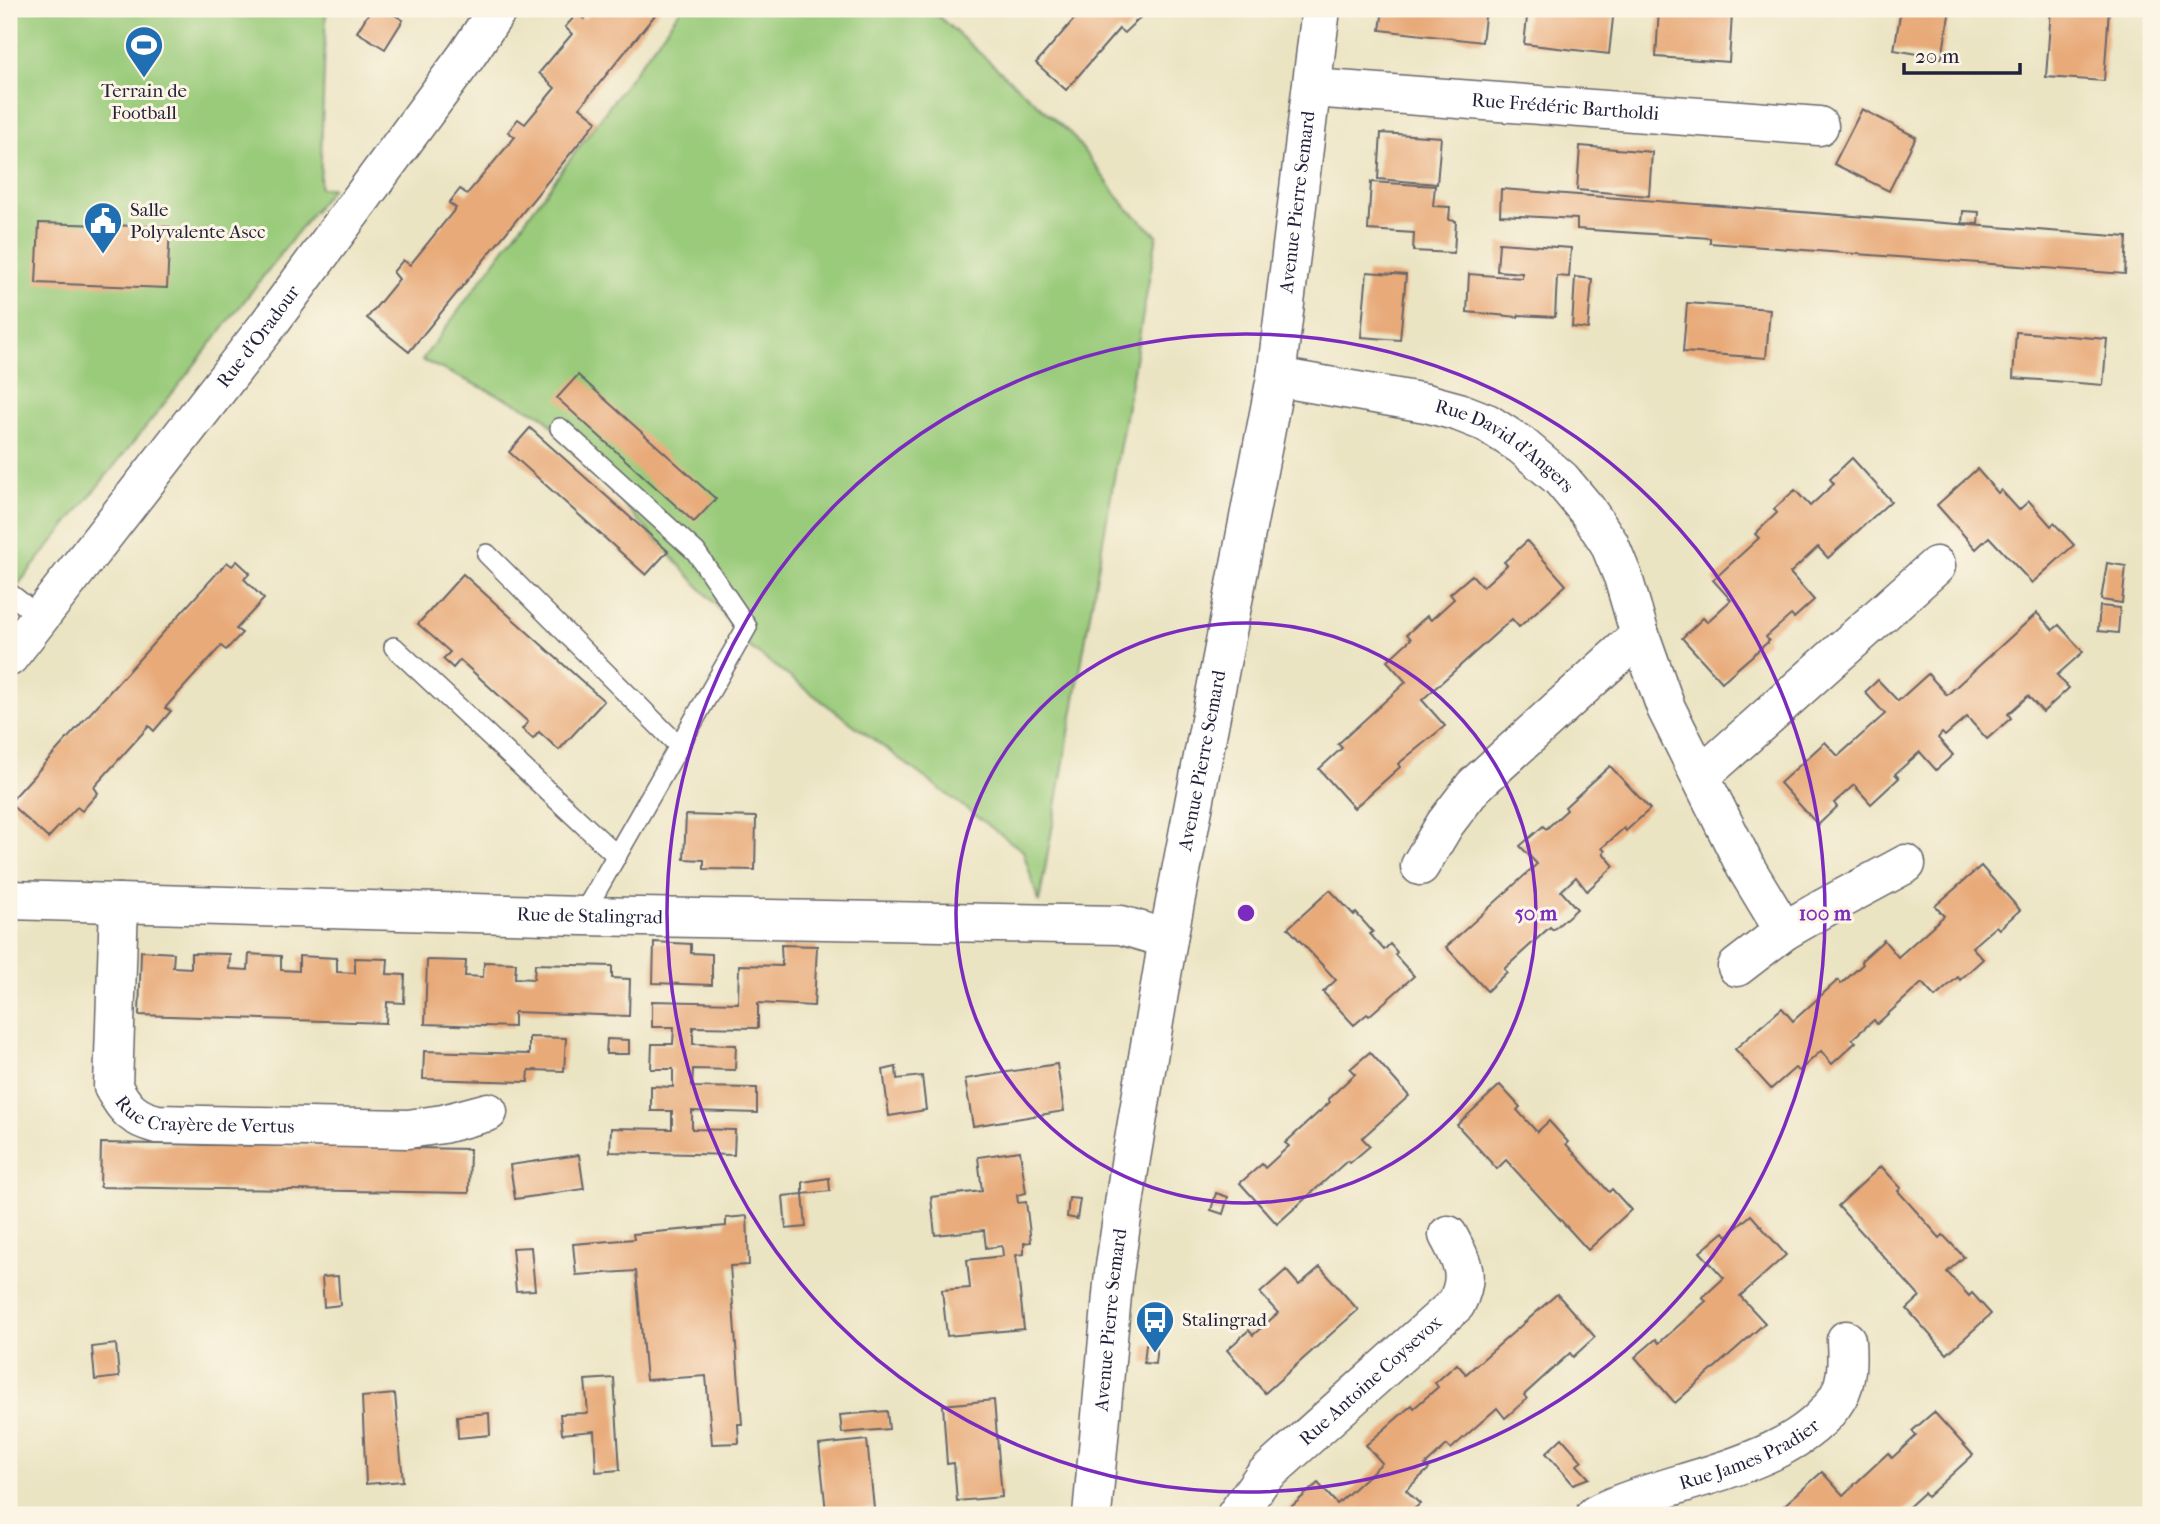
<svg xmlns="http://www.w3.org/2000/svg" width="2160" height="1524" font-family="'IM FELL French Canon',serif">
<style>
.green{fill:#9acb7a;stroke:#5e765a;stroke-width:2}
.building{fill:#e8aa79}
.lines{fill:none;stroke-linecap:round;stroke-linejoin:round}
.lane-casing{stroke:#68666b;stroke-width:22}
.street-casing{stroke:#68666b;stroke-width:41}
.secondary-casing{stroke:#68666b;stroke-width:41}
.lane{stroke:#fff;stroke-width:19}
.street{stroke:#fff;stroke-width:38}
.secondary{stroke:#fff;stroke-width:38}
.ring{fill:none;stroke:#7b2cbf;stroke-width:3.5}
.labels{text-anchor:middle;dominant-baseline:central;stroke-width:6;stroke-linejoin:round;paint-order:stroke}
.poi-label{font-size:19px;fill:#22223b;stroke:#fcf5e5;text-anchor:start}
.street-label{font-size:19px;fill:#22223b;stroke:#fcf5e5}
.centre{fill:#7b2cbf;stroke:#fcf5e5;stroke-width:3.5}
.ring-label{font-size:21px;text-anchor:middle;font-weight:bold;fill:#7b2cbf;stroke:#fcf5e5;stroke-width:6;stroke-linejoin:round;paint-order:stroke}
</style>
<rect width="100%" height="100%" fill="#fcf5e5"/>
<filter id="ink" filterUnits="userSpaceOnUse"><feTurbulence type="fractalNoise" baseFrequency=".0143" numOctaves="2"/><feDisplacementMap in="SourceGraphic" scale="14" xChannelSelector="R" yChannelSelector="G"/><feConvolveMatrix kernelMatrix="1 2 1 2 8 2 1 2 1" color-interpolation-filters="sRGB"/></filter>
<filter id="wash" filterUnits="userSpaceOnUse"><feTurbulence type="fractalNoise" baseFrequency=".00686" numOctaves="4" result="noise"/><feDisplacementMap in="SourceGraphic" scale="28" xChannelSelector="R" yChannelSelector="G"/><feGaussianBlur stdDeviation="1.57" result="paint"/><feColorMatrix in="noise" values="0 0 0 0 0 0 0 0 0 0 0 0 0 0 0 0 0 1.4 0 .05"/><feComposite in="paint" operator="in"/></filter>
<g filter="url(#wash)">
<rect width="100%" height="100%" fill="#ebe4c3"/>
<g class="green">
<path d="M9,9h317l-6,179h12l-175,225 -148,183z"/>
<path d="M681,9h249l142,126 54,72 31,28 -118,668 -16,-52 -275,-205 -33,-42 -173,-189 -120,-55z"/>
</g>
<g id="blocks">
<g class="building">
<path d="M371,9h13l19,11 -18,29 -28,-17z"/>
<path d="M592,9h68l-80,98 17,14 -188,231 -42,-34 32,-39 -6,-7 10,-12 7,5 46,-57 -7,-5 11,-14 7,5 48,-57 -7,-5 10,-13 7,5 30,-36 -16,-15 33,-39 -7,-7 12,-13 7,5z"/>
<path d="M1083,9h13l3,2 2,-2h48l-25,24 -5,-4 -53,61 -30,-27z"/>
<path d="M1383,9h103l-4,33 -102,-12z"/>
<path d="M1528,9h86l-5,45 -85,-10z"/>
<path d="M1659,9l73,5 -3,48 -73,-5z"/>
<path d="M1901,9h49l-8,49 -48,-8z"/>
<path d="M2051,9h58l-5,72 -58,-4z"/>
<path d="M1862,109l54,28 -27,54 -55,-27z"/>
<path d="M1381,133l60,4 -4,47 -59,-5z"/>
<path d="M1580,146l72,6 -3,44 -72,-6z"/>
<path d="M1371,182l64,4 -2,20 17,1 -1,13 7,1 -2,32 -41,-2 1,-18 -46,-3z"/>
<path d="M1501,189l626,48 -2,37 -415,-31v-5l-133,-9v-10l-77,-4z"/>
<path d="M1963,211l16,1 -1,12 -16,-1z"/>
<path d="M39,223l131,4 -3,61 -131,-5z"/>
<path d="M1499,243l72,5 -2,29 -12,-1 -2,41 -36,-2 -1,2 -51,-5 2,-38 53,4v-5l-25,-2z"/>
<path d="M1367,272l39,3 -6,65 -39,-3z"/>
<path d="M1575,277l17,2 -4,50 -16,-2z"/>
<path d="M1687,303l83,6 -4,49 -83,-6z"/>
<path d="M2016,332l91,7 -4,46 -90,-7z"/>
<path d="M578,375l138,124 -22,23 -137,-124z"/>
<path d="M530,428l138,123 -22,24 -137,-123z"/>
<path d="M1852,458l39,43 -63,57 -10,-11 -28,26 24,27 -20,18 -3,-3 -25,22 3,4 -47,41 -40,-44 21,-20 4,4 24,-22 -18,-20 46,-42 -4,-4 22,-21 -3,-4 21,-19 15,16 24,-22 -4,-5z"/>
<path d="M1977,469l21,24 3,-3 18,20 10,-9 22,25 3,-3 20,22 -42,38 -43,-46 -13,12 -39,-44z"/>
<path d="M1527,541l39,44 -47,42 -7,-8 -90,81 23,26 -47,38 2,3 -46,41 -35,-39 23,-21 -4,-4 68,-62 -19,-21 24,-22 -4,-5 20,-18 4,4 23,-21 -4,-5 22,-19 11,12 24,-22 -3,-3z"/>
<path d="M237,561l13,12 -6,6 20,20 -28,30 6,4 -16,17 -5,-4 -56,62 6,3 -17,20 -5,-5 -55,61 4,6 -16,18 -5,-4 -29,31 -39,-35 218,-241 5,4z"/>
<path d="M2107,563l19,3 -4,37 -21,-3z"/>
<path d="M463,574l141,127 -45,49 -20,-18 -6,7 -11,-10 6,-7 -68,-62 -7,8 -10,-9 7,-7 -32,-28z"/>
<path d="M2100,606l20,2 -2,25 -20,-2z"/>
<path d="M2037,613l16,17 6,-5 24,27 -26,23 12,13 -26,24 -15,-16 -20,18 3,4 -24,21 -20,-22 -22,19 -3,-3 -4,5 15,17 -17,15 -16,-18 -25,22 4,4 -28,26 -17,-19 -20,18 3,4 -19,18 -38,-42 45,-41 13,14 47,-42 -20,-22 13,-12 20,21 30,-27 19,21z"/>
<path d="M1610,766l40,43 -24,22 -2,-3 -22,20 3,3 -2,2 11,13 -27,25 -11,-14 -15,14 16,18 -24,21 -3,-3 -46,42 3,3 -20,19 -41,-44 91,-83 -17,-18 23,-20 3,3 21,-19 -2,-3z"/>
<path d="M686,815l70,2 -1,53 -51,-1v-9l-20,-1z"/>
<path d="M1981,866l39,44 -21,19 -3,-3 -24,21 11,12 -23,21 -2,-3 -23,20 -13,-14 -45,41 -3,-4 -22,19 4,3 -24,22 -11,-13 -22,20 -4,-3 -24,21 -36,-40 47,-41 11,13 45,-41 3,4 22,-20 -2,-3 23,-21 14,17 46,-41 -9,-10z"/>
<path d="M1330,890l24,25 2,-2 17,19 -3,2 14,16 6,-6 7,8 -2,3 19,21 -45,40 -2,-2 -13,11 -31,-33 13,-12 -48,-52z"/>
<path d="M654,942l37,2v9l21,1v31l-59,-2z"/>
<path d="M781,945l36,1 -3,60 -56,-3v25l-65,-1v17l43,1 -1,25 -42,-1 -1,18 65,1v25l-65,-2v18l43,1 -1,25 -124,-3 1,-24 61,1v-18h-21v-25l22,1v-18h-22l1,-25h21l1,-17h-22v-26l86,2 1,-38 43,1z"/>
<path d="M141,951l33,2 -1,14 18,1v-15l39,1 -1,15 19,1 1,-16 32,2v14l18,1v-15l38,2v14l18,1v-15l33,1 -1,15 18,1 -1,28 -17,-1 -1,21 -247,-8z"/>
<path d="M427,960l39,1 -1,15 18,1 1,-15 32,1 -1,15 19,1 1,-15 77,2v12l18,1 -1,37 -115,-4v15l-89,-3z"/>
<path d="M529,1037l37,1 -2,33 -35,-1 -1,12 -105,-3 1,-28 105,3z"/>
<path d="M607,1039l22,1v14h-23z"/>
<path d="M1370,1052l39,44 -47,42 8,8 -20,17 -3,-2 -70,63 -37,-41 22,-19 3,4 24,-22 -4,-3 45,-41 -2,-3 27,-25 -5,-5z"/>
<path d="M1057,1064l7,47 -91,15 -8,-47z"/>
<path d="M896,1067l1,12 25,-3 4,34 -37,6 -6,-46z"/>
<path d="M1500,1085l20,22 -3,3 20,22 12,-11 19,21 -2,2 43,48 3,-3 19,21 -43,40 -82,-90 -9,9 -40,-44z"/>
<path d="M101,1143l369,6 -1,44 -369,-6z"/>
<path d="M1020,1151l6,42 -9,2 1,8 8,-1 5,40 -7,1v11l-8,1 8,74 -77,7 -5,-46 28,-2 -3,-28 36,-4 -1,-10 -16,2 -2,-18 -49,5 -4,-38 51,-6 -4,-34z"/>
<path d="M579,1155l5,34 -69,10 -5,-34z"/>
<path d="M1881,1166l20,22 -3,3 42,47 3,-3 21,22 -17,15 22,24 3,-3 19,21 -44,40 -40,-45 13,-12 -82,-91z"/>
<path d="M829,1178l1,13 -27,3v-12z"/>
<path d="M1216,1193l12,4 -5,17 -12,-4z"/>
<path d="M803,1194l3,33 -20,2 -3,-33z"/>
<path d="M1069,1198l11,1 -3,20 -10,-2z"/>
<path d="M1751,1215l35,40 -46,41 25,27 -90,80 -40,-46 21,-18 3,4 47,-42 -4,-3 22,-20 -24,-26 24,-20 3,4z"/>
<path d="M747,1216l2,49 -19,1 12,158h-4l1,19 -27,1 -6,-68 -60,4 -10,-109 -60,4 -3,-31 61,-5 -1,-5 93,-8v-8z"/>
<path d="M531,1247l4,43 -19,1 -4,-43z"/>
<path d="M1320,1267l38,43 -93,83 -38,-43 22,-20 4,5 25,-22 -18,-20 26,-23 13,15z"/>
<path d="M338,1276l2,29 -16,2 -2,-30z"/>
<path d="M1557,1294l38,43 -22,20 -3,-4 -46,42 3,4 -22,19 -8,-10 -46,41 -4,-4 -22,20 4,4 -23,21 14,14 -13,11h-125l36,-32 19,21 45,-41 -16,-18 46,-40 2,3 24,-21 -3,-4 22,-19 9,10z"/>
<path d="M116,1344l3,33 -24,3 -3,-33z"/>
<path d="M1146,1344l11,1 -2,19 -11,-1z"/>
<path d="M614,1378l6,92 -24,2 -2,-41 -32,3 -2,-20 28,-1 -3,-33z"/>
<path d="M395,1394l8,87 -37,3 -4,-87z"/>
<path d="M994,1400l8,97 -45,4 -3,-38 -7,1 -4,-59z"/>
<path d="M887,1411l2,18 -47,4 -2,-18z"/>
<path d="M1934,1412l39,43 -46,42 -3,-4 -22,20 2,2h-131l49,-43 21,23 45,-42 4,5 24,-22 -4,-5z"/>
<path d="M489,1413l1,22 -32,3 -1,-22z"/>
<path d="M1562,1438l20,23 -5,4 12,13 -16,6 -27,-31z"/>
<path d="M867,1440l7,68 -48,4 -7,-67z"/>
</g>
</g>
</g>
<g filter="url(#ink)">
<use href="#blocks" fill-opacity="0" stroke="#68666b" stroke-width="2"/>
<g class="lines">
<g class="lane-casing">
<g id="lane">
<path d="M560,428l136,124 51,75 -165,289"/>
<path d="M487,554l192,192"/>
<path d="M9,593l31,24"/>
<path d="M394,647l223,209"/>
</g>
</g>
<g class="street-casing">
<g id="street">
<path id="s1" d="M1312,88l507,38"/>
<path id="s2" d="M1276,377l150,26 33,9 28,11 34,22 40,34 26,31 22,33 14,34 17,58 26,73 80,160 38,63"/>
<path id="s3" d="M9,657l259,-332 197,-267 33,-49"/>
<path d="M1701,776l235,-210"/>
<path d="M1420,866l25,-42 29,-38 166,-151"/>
<path id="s4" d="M9,900l573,16 539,9 47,14"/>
<path id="s5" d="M119,903l-6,184c12,22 20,31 44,37l251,5 35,-5 45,-12"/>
<path d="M1737,967l47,-36 40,-23 82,-44"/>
<path id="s6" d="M1236,1515l27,-38 193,-173c15,-29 6,-42 -8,-69"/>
<path id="s7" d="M1595,1515c68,-36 201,-46 243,-118 10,-17 9,-38 8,-57"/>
</g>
</g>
<g class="secondary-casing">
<g id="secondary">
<path id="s8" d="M1092,1515l22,-242 15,-103 39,-231 108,-562 45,-368"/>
</g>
</g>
<use href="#lane" class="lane"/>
<use href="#street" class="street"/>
<use href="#secondary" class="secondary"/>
</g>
</g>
<g class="ring">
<circle cx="1246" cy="913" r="290"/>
<circle cx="1246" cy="913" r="579"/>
</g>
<defs>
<g id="stadium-pin" transform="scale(2.0125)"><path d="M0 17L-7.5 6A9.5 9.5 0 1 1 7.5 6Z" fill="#1f6fb2" stroke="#fcf5e5"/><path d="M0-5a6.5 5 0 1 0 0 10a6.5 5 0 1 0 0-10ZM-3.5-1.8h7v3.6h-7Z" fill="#fff"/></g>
<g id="civic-pin" transform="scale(2.0125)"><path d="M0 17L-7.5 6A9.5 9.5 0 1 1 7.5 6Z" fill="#1f6fb2" stroke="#fcf5e5"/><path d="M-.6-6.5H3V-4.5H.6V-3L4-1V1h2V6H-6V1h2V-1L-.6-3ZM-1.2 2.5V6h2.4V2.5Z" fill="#fff"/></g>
<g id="bus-pin" transform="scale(2.0125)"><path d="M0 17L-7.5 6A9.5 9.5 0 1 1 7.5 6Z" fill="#1f6fb2" stroke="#fcf5e5"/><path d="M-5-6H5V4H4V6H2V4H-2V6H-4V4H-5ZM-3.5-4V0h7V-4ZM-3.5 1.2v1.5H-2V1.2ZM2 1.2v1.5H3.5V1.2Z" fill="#fff"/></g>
</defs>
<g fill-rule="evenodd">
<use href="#stadium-pin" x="144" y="45"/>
<use href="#civic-pin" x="103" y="221"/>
<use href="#bus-pin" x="1155" y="1320"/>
</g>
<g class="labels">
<g class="poi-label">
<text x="144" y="91" text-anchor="middle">Terrain de<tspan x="144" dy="22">Football</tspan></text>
<text x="130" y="210">Salle<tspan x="130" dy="22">Polyvalente Ascc</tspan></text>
<text x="1182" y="1320">Stalingrad</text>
</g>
<g class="street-label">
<text stroke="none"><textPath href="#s1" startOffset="254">Rue Frédéric Bartholdi</textPath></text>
<text stroke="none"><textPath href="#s8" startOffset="1330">Avenue Pierre Semard</textPath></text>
<text stroke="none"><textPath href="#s3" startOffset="406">Rue d'Oradour</textPath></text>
<text stroke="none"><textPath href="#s2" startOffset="243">Rue David d'Angers</textPath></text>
<text stroke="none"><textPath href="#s8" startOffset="763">Avenue Pierre Semard</textPath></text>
<text stroke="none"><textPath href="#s4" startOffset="581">Rue de Stalingrad</textPath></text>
<text stroke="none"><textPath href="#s5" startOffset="289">Rue Crayère de Vertus</textPath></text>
<text stroke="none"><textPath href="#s8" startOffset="196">Avenue Pierre Semard</textPath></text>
<text stroke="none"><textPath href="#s6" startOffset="191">Rue Antoine Coysevox</textPath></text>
<text stroke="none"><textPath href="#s7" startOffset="166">Rue James Pradier</textPath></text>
</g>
</g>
<circle cx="1246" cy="913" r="10" class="centre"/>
<g class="ring-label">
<text x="1536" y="920">50 m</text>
<text x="1825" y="920">100 m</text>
</g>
<rect width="2160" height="1524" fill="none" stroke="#fcf5e5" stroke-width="35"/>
<path d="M1904 63v10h116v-10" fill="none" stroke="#22223b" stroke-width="3.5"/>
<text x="1915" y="63" font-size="21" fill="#22223b" stroke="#fcf5e5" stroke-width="5" paint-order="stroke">20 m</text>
</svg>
